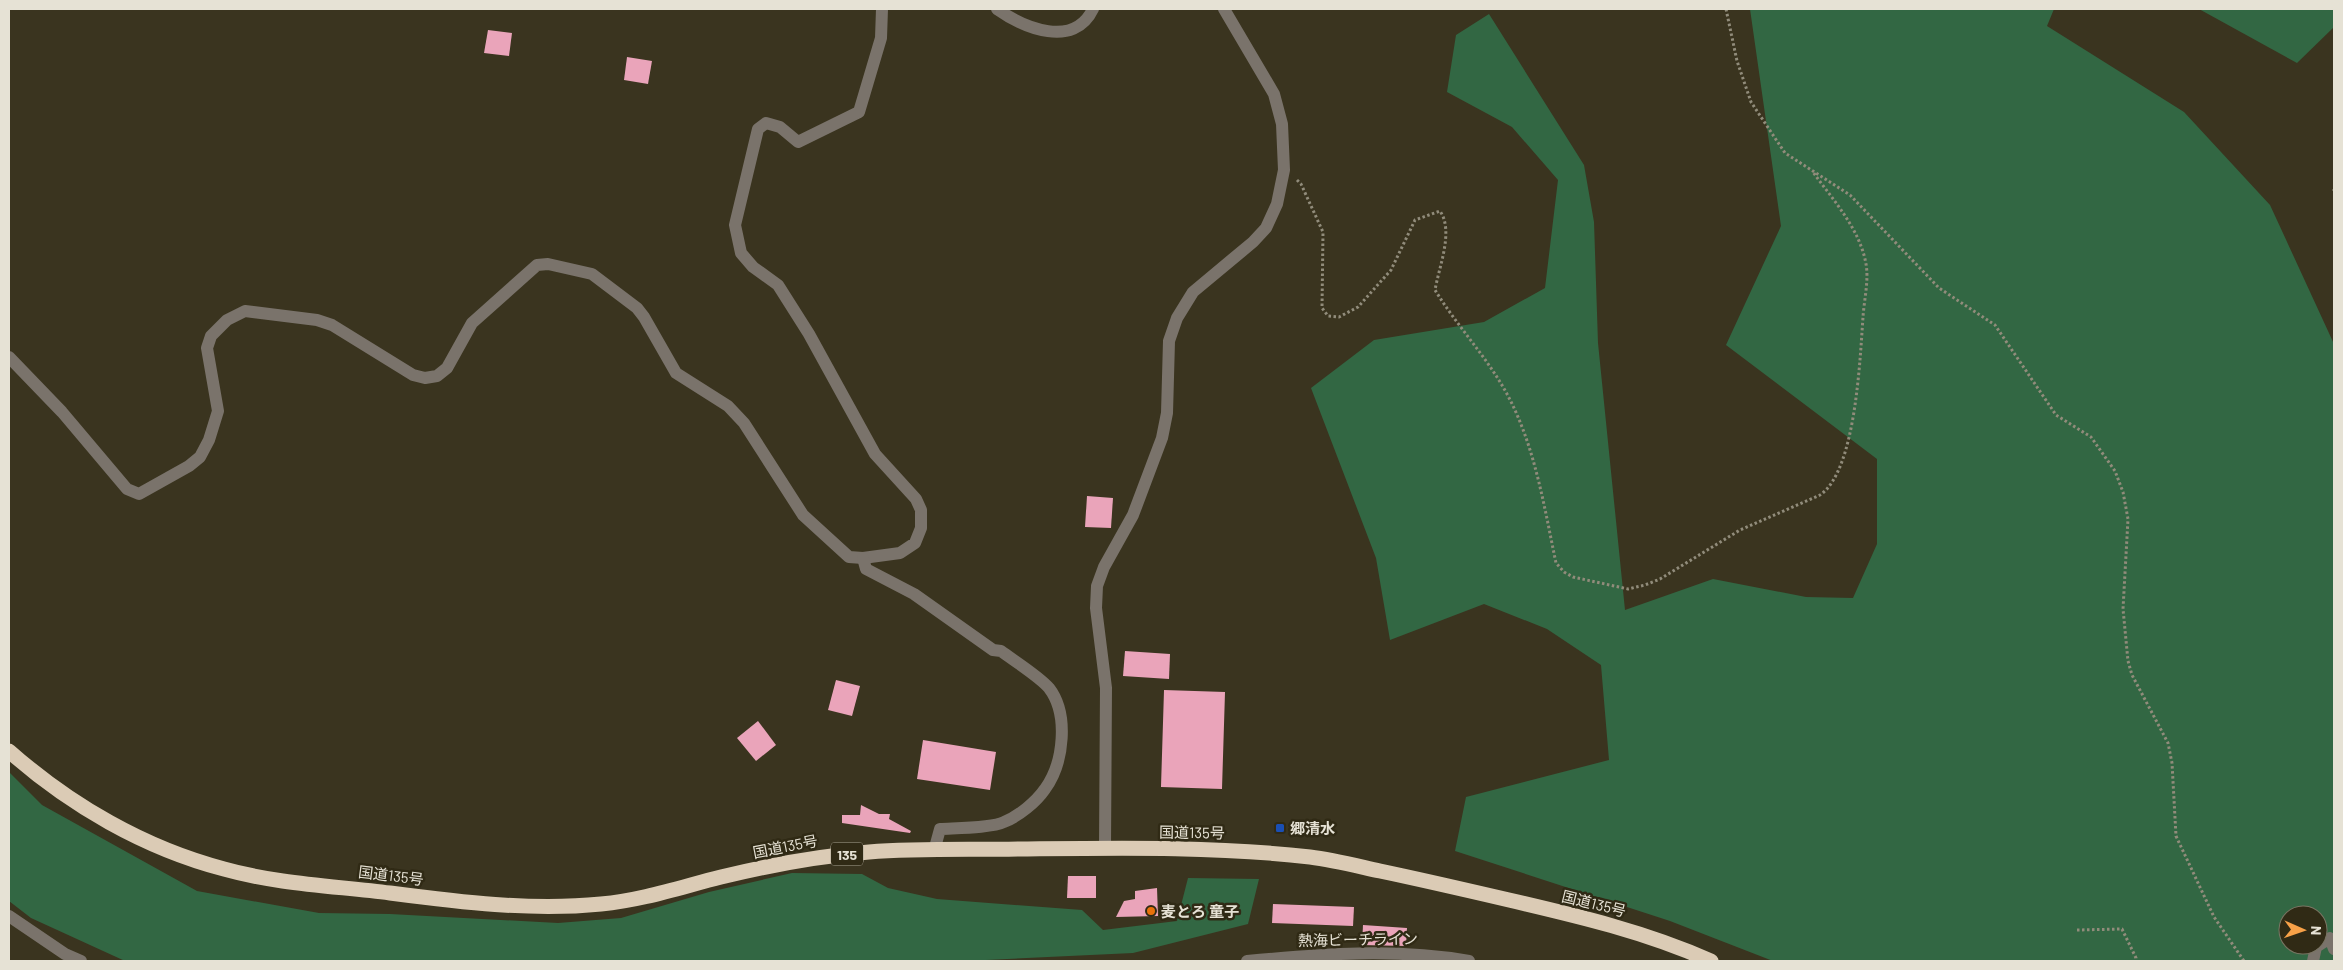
<svg xmlns="http://www.w3.org/2000/svg" width="2343" height="970" font-family="Barlow,'Noto Sans JP',sans-serif">
<style>
.green{fill:#326743;fill-rule:evenodd}
.building{fill:#eaa4ba}
.lines{fill:none;stroke-linecap:round;stroke-linejoin:round}
.path{stroke:#918c7b;stroke-width:3;stroke-dasharray:2.5 2.5;stroke-linecap:butt}
.minor{stroke:#7a736b;stroke-width:12}
.highway{stroke:#dbcbb5;stroke-width:15}
.transit-dot{fill:#1a4fb4;stroke:#302a15;stroke-width:2}
.food-dot{fill:#e8710a;stroke:#302a15;stroke-width:2}
.labels{text-anchor:middle;dominant-baseline:central;stroke-width:5;stroke-linejoin:round;paint-order:stroke}
.shield{fill:#302a15;stroke:#afab9b;stroke-width:1}
.shield-label{font-size:14px;font-weight:bold;fill:#e6e2d5}
.poi-label{font-size:15px;font-weight:bold;fill:#e6e2d5;stroke:#302a15;text-anchor:start}
.street-label{font-size:15px;fill:#e6e2d5;stroke:#302a15}
</style>
<rect width="100%" height="100%" fill="#3a341f"/>
<g class="green">
<path d="M1750,9h304l-7,17 137,86 86,93 64,139v617h-561l-103,-40 -215,-70 11,-54 143,-37 -8,-95 -54,-36 -63,-25 -94,36 -14,-82 -65,-170 63,-48 110,-18 61,-34 13,-108 -46,-53 -65,-35 9,-57 33,-21 95,151 10,57 4,121 27,267 88,-31 93,18 47,1 24,-54v-85l-151,-114 55,-119zM2288,915h30v30h-30z"/>
<path d="M2199,9h135v18l-37,36z"/>
<path d="M9,772l33,33 155,86 122,22 71,1 168,9 63,-5 88,-26 83,-19 70,1 26,14 49,11 145,11 21,20 74,-9 11,-43 71,1 -11,45 -115,29 -168,8h-840l-94,-43 -22,-17z"/>
</g>
<g class="building">
<path d="M488,30l24,3 -3,23 -25,-3z"/>
<path d="M627,57l25,4 -4,23 -24,-4z"/>
<path d="M1087,496l26,2 -2,30 -26,-1z"/>
<path d="M1125,651l45,3 -1,25 -46,-3z"/>
<path d="M836,680l24,6 -8,30 -24,-6z"/>
<path d="M1164,690l61,2 -3,97 -61,-2z"/>
<path d="M758,721l18,24 -20,16 -19,-23z"/>
<path d="M923,740l73,12 -6,38 -73,-11z"/>
<path d="M861,805l18,9h11l-1,5 22,12 -1,2 -68,-10v-8h18z"/>
<path d="M1068,876h28v22h-29z"/>
<path d="M1157,888l1,28 -42,1 8,-16 11,-2v-8z"/>
<path d="M1273,904l81,3 -1,19 -81,-3z"/>
<path d="M1363,925l44,3 -1,18 -44,-1z"/>
</g>
<g class="lines">
<g class="path">
<path d="M1726,9l11,52 14,41 34,51 65,42 89,93 56,37 61,90 35,22 24,34 8,21 5,27 -5,90 5,52 4,14 36,68 4,20 4,73 38,81 30,44"/>
<path d="M1297,180l4,4 22,48 -1,76 6,8 11,1 19,-10 33,-37 24,-50 25,-9c14,20 -1,56 -5,79 22,36 52,67 72,104 28,52 37,112 49,169l8,9 9,5 55,12 17,-4 15,-6 80,-49 80,-35c36,-24 40,-137 43,-178 1,-16 6,-37 3,-53 -6,-35 -33,-64 -53,-92"/>
<path d="M2334,189v2"/>
<path d="M2077,930l45,-1 14,29v3"/>
</g>
<g class="minor">
<path d="M997,9c27,19 77,40 96,0"/>
<path d="M9,357l53,55 65,77 12,5 50,-28 11,-9 9,-17 9,-29 -11,-63 4,-12 16,-16 18,-9 72,9 15,5 81,50 12,3 12,-2 10,-8 25,-45 65,-58 11,-1 44,10 45,34 7,9 32,56 52,33 16,17 59,92 46,42 14,1 37,-5 15,-10 6,-15v-18l-5,-11 -41,-45 -66,-120 -31,-49 -25,-18 -12,-14 -6,-28 23,-96 8,-6 14,4 18,15 61,-30 22,-74 1,-29"/>
<path d="M863,558l3,11 48,25 79,56 8,1c12,9 39,26 48,37 20,26 15,75 -4,101 -9,13 -26,27 -41,33 -12,6 -49,6 -64,7l-6,22"/>
<path d="M1105,848l1,-160 -10,-80 1,-22 7,-19 29,-52 29,-77 5,-25 2,-72 8,-23 16,-26 60,-50 13,-14 11,-24 7,-34 -2,-46 -8,-30 -50,-85"/>
<path d="M9,916l56,38 16,7"/>
<path d="M1247,961c75,-7 148,-13 222,0"/>
<path d="M2313,961l3,-14 14,-9 4,11"/>
</g>
<path class="highway" d="M9,751c61,54 135,97 215,118 53,15 111,17 166,24 69,9 141,18 211,11 42,-4 80,-17 120,-27 49,-12 98,-21 148,-25 50,-4 100,-2 150,-3 97,-1 195,-3 291,8 24,3 47,9 70,14 43,9 86,19 129,29 69,16 137,32 202,61"/>
</g>
<rect class="transit-dot" x="1275" y="823" width="10" height="10" rx="2.5"/>
<circle class="food-dot" cx="1151" cy="911" r="5"/>
<g class="labels">
<rect class="shield" x="831" y="842.5" width="32" height="23" rx="4"/>
<g class="shield-label">
<text x="847" y="854">135</text>
</g>
<g class="poi-label">
<text x="1290" y="828">郷清水</text>
<text x="1161" y="911">麦とろ 童子</text>
</g>
<g class="street-label">
<text transform="translate(1192 832) rotate(1)">国道135号</text>
<text transform="translate(785 846) rotate(-11)">国道135号</text>
<text transform="translate(391 875) rotate(7)">国道135号</text>
<text transform="translate(1594 903) rotate(14)">国道135号</text>
<text transform="translate(1358 939) rotate(-1)">熱海ビーチライン</text>
</g>
</g>
<rect width="2343" height="970" fill="none" stroke="#e6e2d5" stroke-width="20"/>
<g transform="translate(2303 930) rotate(92)"><circle r="24" fill="#302a15" stroke="#797462"/>
<path d="M0-4L9 19L0 12L-9 19Z" fill="#f7a148"/>
<text y="-8" font-size="14" font-weight="bold" text-anchor="middle" fill="#e6e2d5">N</text>
</g>
</svg>
